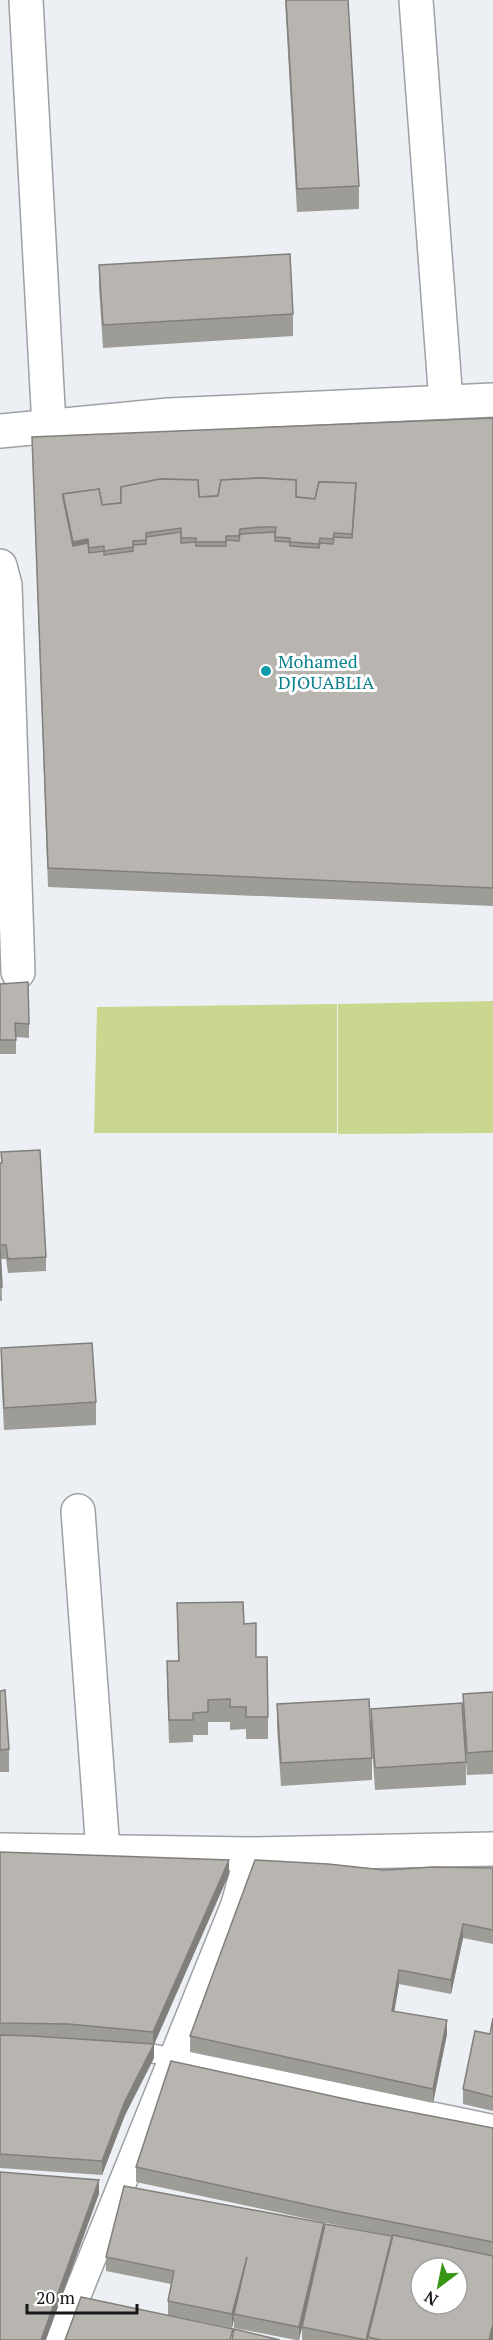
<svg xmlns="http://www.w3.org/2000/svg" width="493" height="2340" font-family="'PT Serif',serif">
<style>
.green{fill:#cad78f}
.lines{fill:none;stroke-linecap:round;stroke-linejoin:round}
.service-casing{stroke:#9da1a5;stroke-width:21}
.pedestrian-casing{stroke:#9da1a5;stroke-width:30}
.minor-casing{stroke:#9da1a5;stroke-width:36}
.service{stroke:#fff;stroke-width:18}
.pedestrian{stroke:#fff;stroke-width:27}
.minor{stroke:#fff;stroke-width:33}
.wall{fill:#9e9c97}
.shaded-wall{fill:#817f7b}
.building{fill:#b8b5b0;stroke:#817f7b;stroke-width:1.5;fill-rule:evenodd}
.culture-dot{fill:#0f9aa8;stroke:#fff;stroke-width:2}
.labels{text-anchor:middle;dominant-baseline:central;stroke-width:6;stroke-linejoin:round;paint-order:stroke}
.culture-label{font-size:18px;fill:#0d838f;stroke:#fff;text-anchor:start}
</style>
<rect width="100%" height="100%" fill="#ecf0f5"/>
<g class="green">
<path d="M493,1001v132l-155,1v-130z"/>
<path d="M337,1004v129h-243l3,-126z"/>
</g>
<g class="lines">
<g class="service-casing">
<path id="service" d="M131,2049l362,75"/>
</g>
<g class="pedestrian-casing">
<path id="pedestrian" d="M59,2340l176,-436 14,-50"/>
</g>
<g class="minor-casing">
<g id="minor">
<path d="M26,0l23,426"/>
<path d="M416,0l30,402"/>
<path d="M0,431l169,-16 324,-15"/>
<path d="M0,566l5,19 13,387"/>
<path d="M78,1511l25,340"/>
<path d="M0,1850l249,4 244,-5"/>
</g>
</g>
<use href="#service" class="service"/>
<use href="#pedestrian" class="pedestrian"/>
<use href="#minor" class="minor"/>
</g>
<g class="wall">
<path d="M285,0h63l11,186v23l-62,3z"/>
<path d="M99,265l194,49v22l-190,12 -4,-61z"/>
<path d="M493,418v488l-445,-19 -16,-450z"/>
<path d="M0,984l29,40v14l-13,-1v17h-16z"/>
<path d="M1,1152l45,105v14l-38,2 -2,-14h-5l1,42h-2v-138h1z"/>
<path d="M1,1348l95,54v23l-92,5 -3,-59z"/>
<path d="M177,1603l67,21 12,33 12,60v22h-22v-10l-16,1v-8h-22v13h-15v7l-24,1 -2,-60 11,-22z"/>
<path d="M0,1691l9,58v23h-9z"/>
<path d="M493,1692v82l-26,1 -4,-59v-22z"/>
<path d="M277,1704l95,54v22l-91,6 -4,-59z"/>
<path d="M371,1709l95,53v23l-91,5 -4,-59z"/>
<path d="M0,1852l229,22 -75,170v14l-29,57 -23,60 -102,-7z"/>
<path d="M493,1868v76l-30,-6 -12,56 -52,-10 -5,27 53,23 -14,69 -243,-52v-15l194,-166z"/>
<path d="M493,2018v93l-30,-7v-15l27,-55z"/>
<path d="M359,2102l134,26v128l-48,-10 48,10v84h-191v-13l-3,13h-3l-62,-12v-9l-2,9 -64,-13v-14l3,-17 -65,-13v-14l218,-27 68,12 1,-6 -57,-11 -200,-43v-15z"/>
</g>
<g class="shaded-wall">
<path d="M88,539v22l-15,3v-22z"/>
<path d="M229,1860v14l-76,173v-15z"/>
<path d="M463,1924v14l-12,56v-14z"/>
<path d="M399,1970v14l-7,41v-14z"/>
<path d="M447,2020v14l-14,69v-14z"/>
<path d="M154,2044v14l-29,57 -23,60v-14l23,-60z"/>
<path d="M99,2180v14l-53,146h-5z"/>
<path d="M324,2223v14l-25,103v-13z"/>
<path d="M392,2236v14l-24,87v3h-2z"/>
<path d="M247,2257l-13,57v5l-2,9v-14z"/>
<path d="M493,2324v16h-4z"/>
</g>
<g class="building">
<path d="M286,0h62l11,186 -62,3z"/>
<path d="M290,254l3,60 -190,11 -4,-60z"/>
<path d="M493,418v470l-445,-20 -16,-431zM260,478l36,2v17l19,2 4,-17 37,1 -4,55 -18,-1 -1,7 -13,-1 -1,5 -29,-2v-4l-15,-1v-9l-35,2 -1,7 -13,-1v6h-30v-4l-15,1v-11l-35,5v7l-13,1v6l-29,4v-4l-15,2 -1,-10 -15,3 -10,-48v-4l36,-5 3,16 19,-2v-16l39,-8 38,1 1,17 19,-1 3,-16z"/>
<path d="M260,478l36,2v17l19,2 4,-17 37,1 -4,51 -18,-1 -1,6 -13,-1 -1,6 -29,-2v-4l-15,-1 1,-10h-16l-20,2 -1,7h-13v6h-30v-4h-15v-10l-35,5v7l-13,1v6l-29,4v-5l-15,2 -1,-9 -15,3 -10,-48 36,-5 3,16 19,-2v-16l39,-8 38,1 1,17 19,-1 3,-16z"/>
<path d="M28,982l1,42 -14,-1 1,17h-16v-56z"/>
<path d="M40,1150l6,107 -38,2 -2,-14h-6v-82h2l-1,-11z"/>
<path d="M0,1247l2,40h-2z"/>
<path d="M92,1343l4,59 -92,6 -3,-60z"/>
<path d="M243,1602l1,22 12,-1v34h11l1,60h-22v-10h-16v-8l-22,1v12l-15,1v7h-24l-2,-59h12l-2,-58z"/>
<path d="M5,1690l4,59 -9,1v-59z"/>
<path d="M493,1692v59l-26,2 -4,-59z"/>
<path d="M369,1699l3,59 -91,5 -4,-59z"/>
<path d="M462,1703l4,59 -91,6 -4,-59z"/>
<path d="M0,1852l229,8 -76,172 -85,-8 -68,-1z"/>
<path d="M255,1860l73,4 56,6 49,-3 60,1v62l-30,-6 -12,56 -52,-10 -7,41 55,9 -14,69 -243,-53z"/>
<path d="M493,2018v79l-30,-8 12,-58 15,3z"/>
<path d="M0,2035l33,1 121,8 -29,57 -23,60 -102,-7z"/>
<path d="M171,2061l188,41 134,26v114l-157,-31 -200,-44z"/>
<path d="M0,2172l99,8 -58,160h-41z"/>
<path d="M124,2186l200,37 -25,104 -65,-13 13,-57 -15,57 -64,-13 6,-30 -68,-14z"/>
<path d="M325,2224l67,12 -26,104 -64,-13z"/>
<path d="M393,2235l100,21v68l-4,16h-108l-13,-3zM421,2268h36v36h-36z"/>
<path d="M81,2297l152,32 -3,11h-165z"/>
<path d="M234,2329l46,11h-48z"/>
</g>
<circle class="culture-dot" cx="266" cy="671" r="6"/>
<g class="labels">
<g class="culture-label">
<text x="278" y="661">Mohamed<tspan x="278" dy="21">DJOUABLIA</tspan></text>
</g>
</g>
<g transform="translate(439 2286) rotate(212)"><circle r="28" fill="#ffffff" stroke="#a2a2a3" stroke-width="1.5"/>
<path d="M0-4.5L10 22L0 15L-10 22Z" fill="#379616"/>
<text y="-9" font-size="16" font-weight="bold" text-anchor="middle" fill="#161719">N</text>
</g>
<path d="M27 2304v9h110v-9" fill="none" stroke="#161719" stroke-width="3"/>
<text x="36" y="2304" font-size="18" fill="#161719" stroke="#ffffff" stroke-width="4.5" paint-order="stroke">20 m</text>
</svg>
